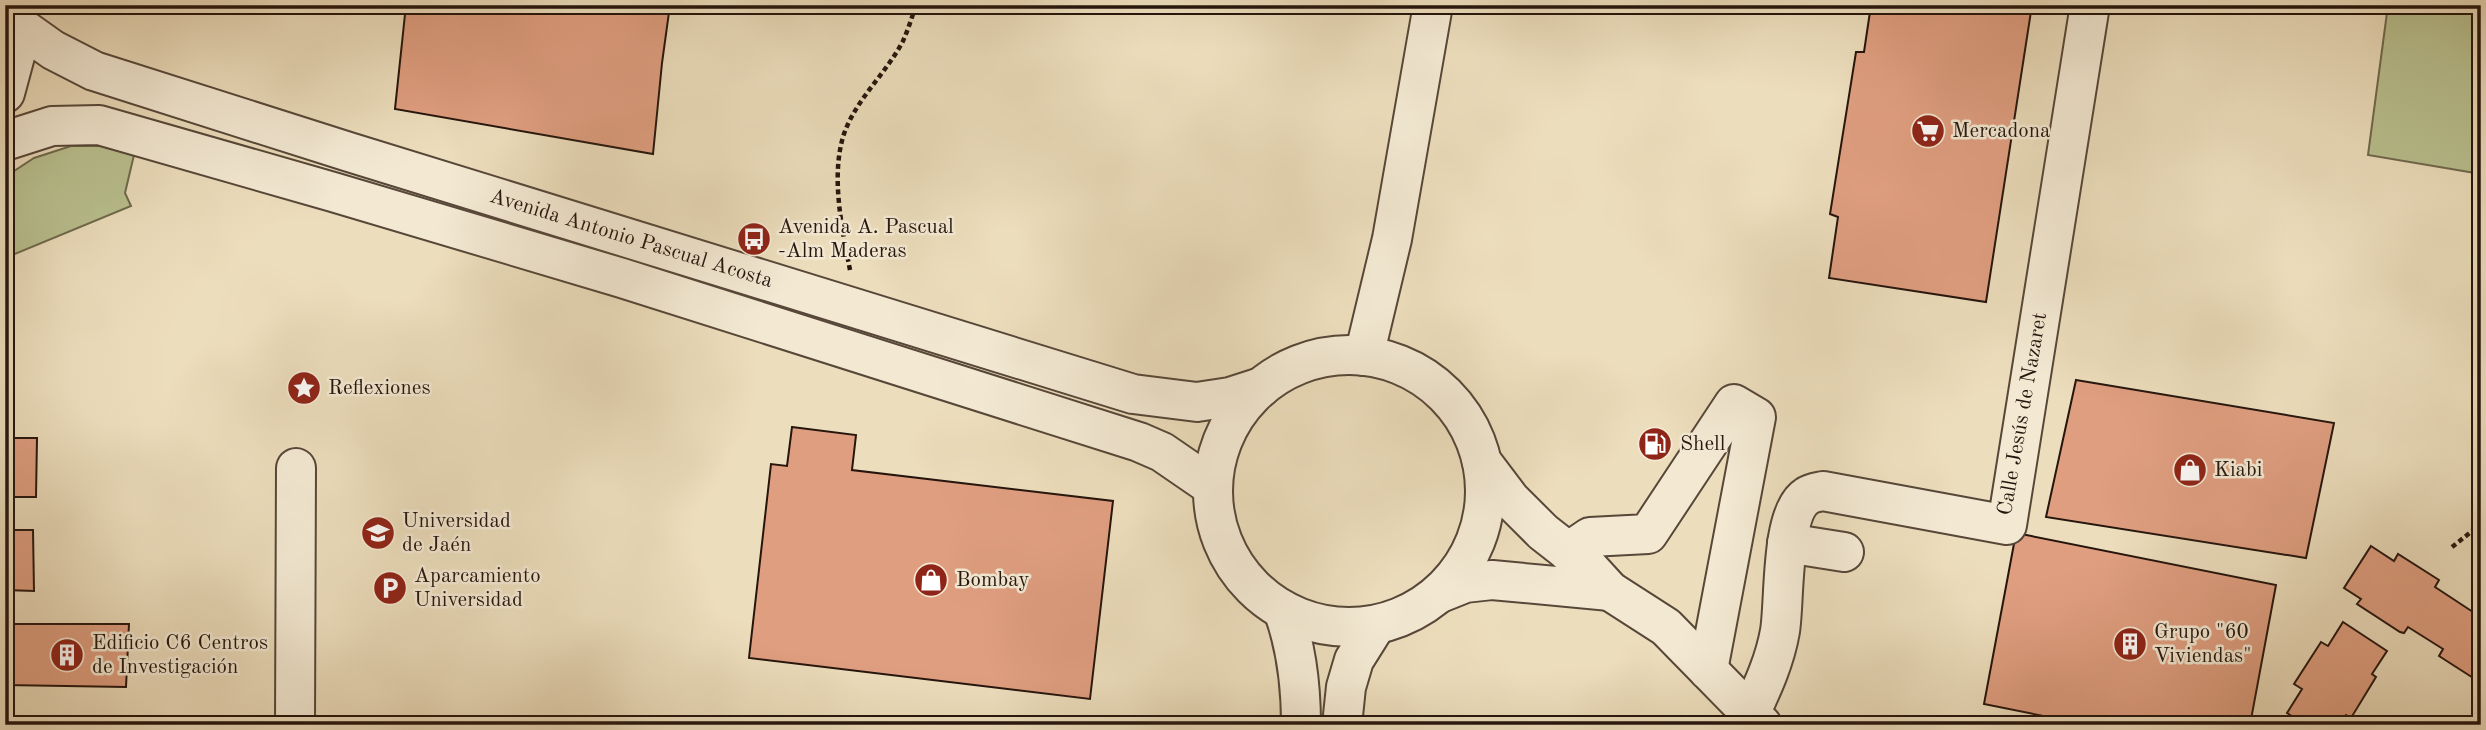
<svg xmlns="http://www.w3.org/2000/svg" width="2486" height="730" font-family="'Old Standard TT',serif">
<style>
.green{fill:#b9c08f;stroke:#6f6a4e;stroke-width:2}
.building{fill:#df9e80;stroke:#25150d;stroke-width:2}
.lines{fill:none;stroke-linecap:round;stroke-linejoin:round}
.minor-casing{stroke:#574739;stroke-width:42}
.path{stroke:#25150d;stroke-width:4.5;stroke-dasharray:5 3.5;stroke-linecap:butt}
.minor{stroke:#f3e9d3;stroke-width:38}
.labels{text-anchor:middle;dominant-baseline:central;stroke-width:5;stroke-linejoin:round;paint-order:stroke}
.poi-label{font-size:21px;fill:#25150d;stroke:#f3e9d3;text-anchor:start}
.street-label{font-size:21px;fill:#25150d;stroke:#f3e9d3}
</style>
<rect width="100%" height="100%" fill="#ecddbc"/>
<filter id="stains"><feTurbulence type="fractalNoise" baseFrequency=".00286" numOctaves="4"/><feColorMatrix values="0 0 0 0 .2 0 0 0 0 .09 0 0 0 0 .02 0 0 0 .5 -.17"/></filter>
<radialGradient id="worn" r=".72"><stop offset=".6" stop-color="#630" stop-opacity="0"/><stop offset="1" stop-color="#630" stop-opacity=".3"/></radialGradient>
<g class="green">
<path d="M2388,5h93v169l-113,-19z"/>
<path d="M71,146h39l24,9 -9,38 6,13 -126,52v-81l29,-19z"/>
</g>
<g class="building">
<path d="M406,5h264l-8,58 -9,91 -258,-45z"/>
<path d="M1871,5h161l-46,297 -157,-24 9,-61 -8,-3 26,-162h8z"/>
<path d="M2076,380l258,43 -28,135 -260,-41z"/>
<path d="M792,427l64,8 -4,35 261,31 -23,198 -341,-41 22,-194 16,2z"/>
<path d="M5,438h32l-1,59h-31z"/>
<path d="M5,530h28l1,61 -29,-1z"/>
<path d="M2016,533l260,52 -26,140h-162l-104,-21z"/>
<path d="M2371,546l23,15 4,-7 41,26 -4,7 41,27 3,-4 2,1v72l-42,-27 4,-7 -35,-22 -4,6 -4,-1 -43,-28 4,-5 -17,-11z"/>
<path d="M2343,622l44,29 -15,23 4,3 -25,41 -5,-3 -6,10h-34l-19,-12 15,-24 -8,-5 27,-42 7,4z"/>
<path d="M5,624h124l-3,63 -121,-2z"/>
<path d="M908,717l52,8h-53z"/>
</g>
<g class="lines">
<g class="minor-casing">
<g id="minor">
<path d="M15,23l38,27 41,21 255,81 784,242 64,8 33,-5 31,-10"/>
<path d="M5,93l14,-52 -8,-34"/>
<path d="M5,141l47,-15 47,-1 234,67 289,86 517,164 23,10 51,35"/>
<circle cx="1349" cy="491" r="136"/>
<path d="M1364,356l28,-117 41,-234"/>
<path d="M1482,462l28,37 33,33 46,36 21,23 56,36 96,98"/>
<path d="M1787,543l57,9"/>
<path d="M1568,552l22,-15 58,-3 86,-130 22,13 -48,253"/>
<path d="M1440,593l25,-10 27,-3 118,11"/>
<path d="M1283,610c14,38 18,75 18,115"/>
<path d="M1751,712c12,-26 24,-52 29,-81 5,-30 0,-118 27,-135 4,-3 11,-4 16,-5l184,34 83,-520"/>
<path d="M295,725l1,-257"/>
<path d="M1342,725l4,-38 8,-27 22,-35"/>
</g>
</g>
<g class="path">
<path d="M850,270c-8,-41 -19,-92 -7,-133 11,-36 43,-63 60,-96 5,-11 9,-24 13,-36"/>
<path d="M2452,547l29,-23"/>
</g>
<use href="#minor" class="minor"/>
</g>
<defs>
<g id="supermarket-disc" transform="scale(1.75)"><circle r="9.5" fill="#8f2418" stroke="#f3e9d3"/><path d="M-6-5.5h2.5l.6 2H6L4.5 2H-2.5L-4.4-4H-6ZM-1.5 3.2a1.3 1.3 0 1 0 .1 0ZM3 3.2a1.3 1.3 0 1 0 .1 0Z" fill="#fff"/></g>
<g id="bus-disc" transform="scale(1.75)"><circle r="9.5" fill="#8f2418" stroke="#f3e9d3"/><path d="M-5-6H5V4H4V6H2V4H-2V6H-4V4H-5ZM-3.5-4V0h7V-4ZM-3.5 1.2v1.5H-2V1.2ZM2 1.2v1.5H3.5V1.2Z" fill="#fff"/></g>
<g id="sight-disc" transform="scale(1.75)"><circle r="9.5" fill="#8f2418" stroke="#f3e9d3"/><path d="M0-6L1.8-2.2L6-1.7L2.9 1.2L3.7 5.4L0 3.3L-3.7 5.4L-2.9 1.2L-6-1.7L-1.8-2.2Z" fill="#fff"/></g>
<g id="fuel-disc" transform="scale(1.75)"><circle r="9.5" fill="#8f2418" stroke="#f3e9d3"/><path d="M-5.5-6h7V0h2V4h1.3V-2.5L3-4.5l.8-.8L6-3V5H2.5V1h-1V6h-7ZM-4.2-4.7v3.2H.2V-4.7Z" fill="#fff"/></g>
<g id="shop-disc" transform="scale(1.75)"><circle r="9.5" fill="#8f2418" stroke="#f3e9d3"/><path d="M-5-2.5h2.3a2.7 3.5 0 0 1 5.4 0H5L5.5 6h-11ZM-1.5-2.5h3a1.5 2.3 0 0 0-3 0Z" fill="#fff"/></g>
<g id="university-disc" transform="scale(1.75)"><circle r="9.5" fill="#8f2418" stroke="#f3e9d3"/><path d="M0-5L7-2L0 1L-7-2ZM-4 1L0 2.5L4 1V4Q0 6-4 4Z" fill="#fff"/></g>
<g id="parking-disc" transform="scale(1.75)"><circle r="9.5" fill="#8f2418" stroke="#f3e9d3"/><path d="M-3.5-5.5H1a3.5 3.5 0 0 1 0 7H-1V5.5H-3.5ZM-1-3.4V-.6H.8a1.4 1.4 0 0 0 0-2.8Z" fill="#fff"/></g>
<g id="building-disc" transform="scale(1.75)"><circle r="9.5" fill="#8f2418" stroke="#f3e9d3"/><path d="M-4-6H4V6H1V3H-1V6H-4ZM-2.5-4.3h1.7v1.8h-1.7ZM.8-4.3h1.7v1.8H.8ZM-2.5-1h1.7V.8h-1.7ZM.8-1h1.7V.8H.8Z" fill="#fff"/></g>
</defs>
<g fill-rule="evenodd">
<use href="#supermarket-disc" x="1928" y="131"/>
<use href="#bus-disc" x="754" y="239"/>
<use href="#sight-disc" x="304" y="388"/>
<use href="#fuel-disc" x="1655" y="444"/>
<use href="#shop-disc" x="2190" y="470"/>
<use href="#university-disc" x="378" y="533"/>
<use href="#shop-disc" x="931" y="580"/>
<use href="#parking-disc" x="390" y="588"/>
<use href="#building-disc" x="2130" y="644"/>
<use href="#building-disc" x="67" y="655"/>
</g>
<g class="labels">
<g class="poi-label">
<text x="1952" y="131">Mercadona</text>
<text x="778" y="227">Avenida A. Pascual<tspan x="778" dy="24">-Alm Maderas</tspan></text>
<text x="328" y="388">Reflexiones</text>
<text x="1680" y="444">Shell</text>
<text x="2214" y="470">Kiabi</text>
<text x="402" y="521">Universidad<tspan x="402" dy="24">de Jaén</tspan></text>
<text x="414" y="576">Aparcamiento<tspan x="414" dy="24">Universidad</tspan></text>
<text x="956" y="580">Bombay</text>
<text x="2154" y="632">Grupo "60<tspan x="2154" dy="24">Viviendas"</tspan></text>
<text x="92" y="643">Edificio C6 Centros<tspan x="92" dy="24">de Investigación</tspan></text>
</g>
<g class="street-label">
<text transform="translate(631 239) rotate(17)">Avenida Antonio Pascual Acosta</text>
<text transform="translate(2023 414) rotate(-80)">Calle Jesús de Nazaret</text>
</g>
</g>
<rect width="2486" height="730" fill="none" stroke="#ecddbc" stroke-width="28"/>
<rect x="7" y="7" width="2472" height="716" fill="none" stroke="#25150d" stroke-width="3.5"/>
<rect x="14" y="14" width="2458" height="702" fill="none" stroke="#25150d" stroke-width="2"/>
<rect width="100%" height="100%" filter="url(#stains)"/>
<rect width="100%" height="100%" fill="url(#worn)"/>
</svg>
